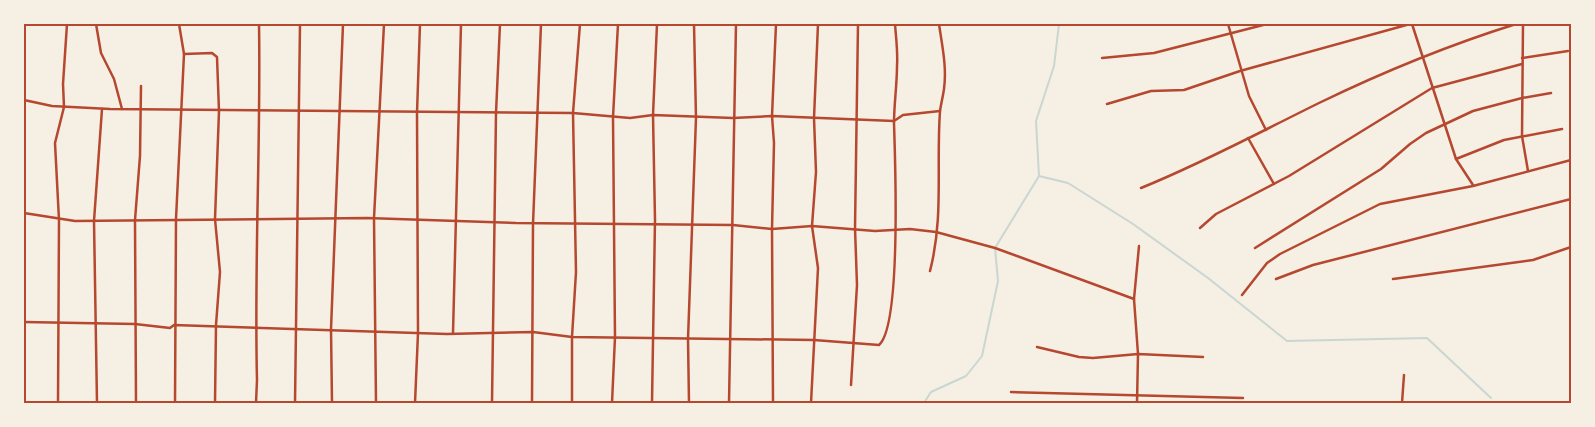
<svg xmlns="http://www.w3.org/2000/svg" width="1595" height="427" font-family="'DM Sans',sans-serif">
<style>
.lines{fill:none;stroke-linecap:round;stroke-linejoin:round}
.stream{stroke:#c9d6d2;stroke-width:2}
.minor{stroke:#b5482f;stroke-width:2.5}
.neatline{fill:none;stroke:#b5482f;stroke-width:2}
</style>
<rect width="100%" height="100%" fill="#f6efe4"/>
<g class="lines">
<g class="stream">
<path d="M1039,176l29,7 65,41 75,54 79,63 140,-3 64,60"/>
<path d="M924,403l7,-11 35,-16 16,-20 16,-75 -3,-33 44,-72 -3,-55 18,-55 5,-42"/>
</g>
<g class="minor">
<path d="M96,24l5,29 13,26 8,30"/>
<path d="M1228,24l21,72 17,34"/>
<path d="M1412,24l44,135 17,26"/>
<path d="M1523,24l-1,112 6,35"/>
<path d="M184,54l28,-1 5,4 2,54 -4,108 5,53 -4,53 -1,78"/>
<path d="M1102,58l52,-5 113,-29"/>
<path d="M1522,58l46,-7"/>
<path d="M24,88v46"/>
<path d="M24,100l28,6 58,3 463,4 57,5 23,-3 80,3 39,-2 122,5 9,-6 37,-4"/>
<path d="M1107,104l44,-13 33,-1 56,-19 170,-47"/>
<path d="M1248,138l26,46"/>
<path d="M1456,159l48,-19 58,-11"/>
<path d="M1141,188c62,-25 119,-56 178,-85 64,-31 130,-58 197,-79"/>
<path d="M24,213l51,8 292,-3 149,5 217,2 39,4 40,-3 63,5 35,-2 26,3 59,16 139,51"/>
<path d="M1200,228l16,-14 73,-38 143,-88 90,-24"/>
<path d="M1255,248l126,-79 29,-25 16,-11 47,-22 49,-13 29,-5"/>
<path d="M930,271c14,-54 6,-105 10,-160 1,-7 3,-15 4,-22 3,-22 -2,-44 -5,-65"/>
<path d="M1276,279l37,-14 258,-66"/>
<path d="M1393,279l140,-19 38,-13"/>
<path d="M1242,295l25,-32 13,-9 100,-50 93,-18 98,-26"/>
<path d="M24,322l111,2 35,4 4,-3 273,9 86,-2 39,5 242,3 65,5c23,-20 16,-187 15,-222 0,-19 3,-38 3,-57 1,-14 -1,-28 -2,-42"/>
<path d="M453,333l8,-309"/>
<path d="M1037,347l42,10 14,1 45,-4 65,3"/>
<path d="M851,385l6,-100 -2,-57 3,-204"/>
<path d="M1011,392l232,6"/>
<path d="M58,403l1,-183 -4,-77 9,-36 -1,-23 4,-60"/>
<path d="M97,403l-3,-182 8,-112"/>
<path d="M136,403l-1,-183 5,-64 1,-70"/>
<path d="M175,403l1,-184 8,-165 -5,-30"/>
<path d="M256,403l1,-23c-3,-119 4,-237 2,-356"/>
<path d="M295,403l5,-379"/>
<path d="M332,403l-1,-74 12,-305"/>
<path d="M376,403l-2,-185 10,-194"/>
<path d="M415,403l3,-70 -1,-220 3,-89"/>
<path d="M492,403l4,-290 4,-89"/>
<path d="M532,403l1,-179 8,-200"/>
<path d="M572,403v-66l4,-65 -3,-159 7,-89"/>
<path d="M612,403l3,-66 -2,-220 5,-93"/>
<path d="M652,403l3,-183 -2,-105 4,-91"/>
<path d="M689,403l-1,-64 8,-221 -2,-94"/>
<path d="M729,403l7,-379"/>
<path d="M773,403l-1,-174 2,-86 -2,-27 4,-92"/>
<path d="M811,403l7,-135 -6,-42 4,-54 -2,-54 4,-94"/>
<path d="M1137,403l1,-49 -4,-55 5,-53"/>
<path d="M1402,403l2,-28"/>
</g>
</g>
<rect width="1595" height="427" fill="none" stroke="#f6efe4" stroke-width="50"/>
<rect x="25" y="25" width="1545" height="377" class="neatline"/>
</svg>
